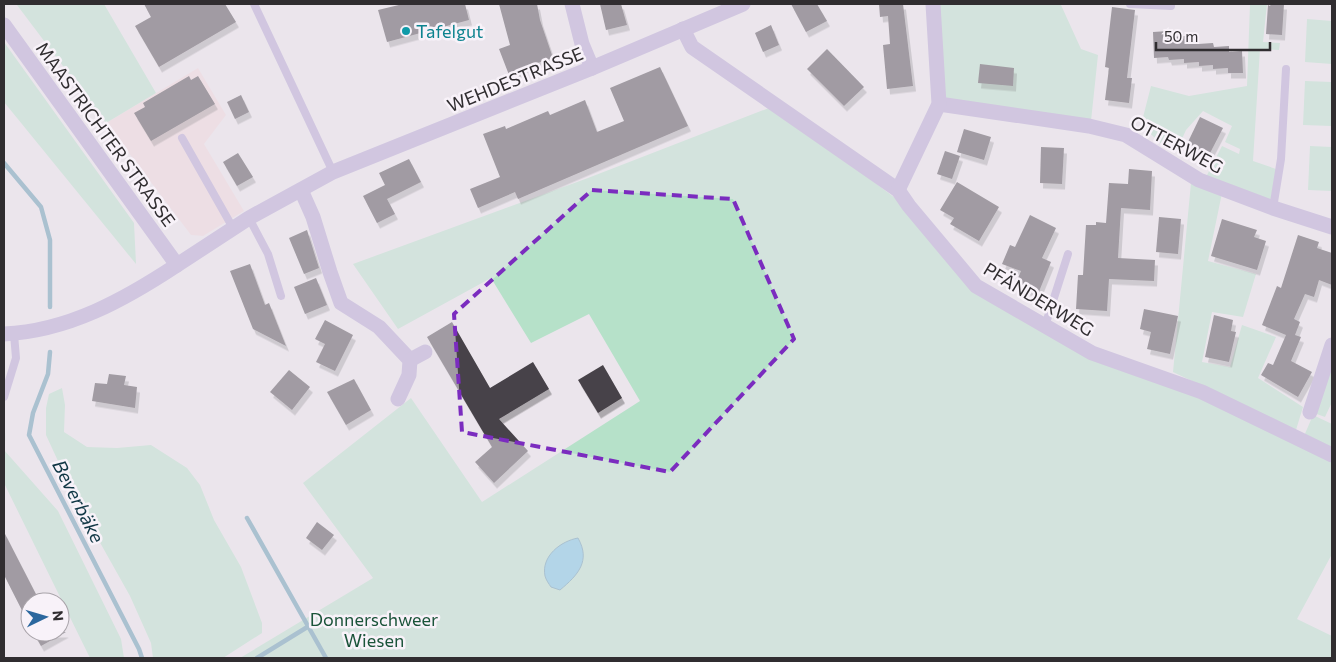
<svg xmlns="http://www.w3.org/2000/svg" width="1336" height="662" font-family="Commissioner,sans-serif">
<style>
.commercial{fill:#f0d6da}
.green{fill:#b6e1c9}
.water{fill:#6fc1e3;stroke:#5c95ad}
.lines{fill:none;stroke-linecap:round;stroke-linejoin:round}
.stream{stroke:#5c95ad;stroke-width:4.5}
.building{fill:#474248;filter:url(#shadow)}
.service{stroke:#b1a1d0;stroke-width:8}
.minor{stroke:#b1a1d0;stroke-width:15}
.tertiary{stroke:#b1a1d0;stroke-width:15}
.marked{fill:none;stroke:#7b2cbf;stroke-width:4;stroke-dasharray:10 6;stroke-linejoin:round}
.culture-dot{fill:#0f9aa8;stroke:#f8f2f9;stroke-width:2}
.labels{text-anchor:middle;dominant-baseline:central;stroke-width:5;stroke-linejoin:round;paint-order:stroke}
.culture-label{font-size:18px;fill:#0d838f;stroke:#f8f2f9;text-anchor:start}
.street-label{font-size:18px;fill:#302d30;stroke:#f8f2f9}
.park-label{font-size:18px;fill:#1b543a;stroke:#f8f2f9}
.water-label{font-size:19px;font-style:italic;fill:#113745;stroke:#f8f2f9}
</style>
<defs>
<filter id="shadow"><feDropShadow dx="3" dy="5.5" stdDeviation="0" flood-color="#0004"/></filter>
</defs>
<rect width="100%" height="100%" fill="#ebe5ec"/>
<path class="commercial" d="M198,68l28,47 -22,29 40,67 -41,25 -12,-1 -85,-112z"/>
<g class="green">
<path d="M33,4h71l52,89 -50,30 -89,-118z"/>
<path d="M939,4l122,1 20,44 17,6 -7,66 -147,-22z"/>
<path d="M1250,4h17l-4,38 17,1 -1,7 -19,-1 -7,112 23,8 -6,35 -65,-25 17,-33 17,8 1,-5 -15,-7 7,-16 -29,-15 -17,19 -10,22 -8,-2 -27,-25 10,-39 38,10 58,-10z"/>
<path d="M1307,19l25,2v43l-27,-2z"/>
<path d="M4,42l130,181 2,41 -132,-162z"/>
<path d="M1305,81l27,1v44l-29,-1z"/>
<path d="M774,106l125,95 76,91 227,104 130,66v92l-35,65 35,17v22h-1092l133,-80 -70,-95 108,-85 71,104 158,-101 -51,-87 -58,29 -40,-65 -93,51 -45,-65 235,-86z"/>
<path d="M1310,146l22,1v44l-24,-1z"/>
<path d="M1191,183l31,10 -14,68 48,13 -13,43 -31,-5 -10,50 28,5 12,-42 34,12 -18,41 45,29 -7,23 -123,-58z"/>
<path d="M1332,361v41l-7,15 -11,-4z"/>
<path d="M62,388l3,17 -1,27 23,15 30,1 34,-3 36,23 13,17 14,35 27,47 21,56v10l-39,25h-70l-2,-15 -21,-47 -55,-98 -29,-63v-27l3,-14z"/>
<path d="M1313,415l19,9v23l-28,-11z"/>
<path d="M7,425l-3,25 54,61 63,128 3,19h-34l-86,-175v-36z"/>
</g>
<path class="water" d="M578,538c13,23 0,37 -18,52l-9,-3c-2,-3 -5,-7 -6,-11 -4,-20 16,-35 33,-38z"/>
<g class="lines">
<g class="stream">
<path d="M4,163l37,44 9,33v67"/>
<path d="M50,352l-2,22 -15,39 -4,22 110,214 3,9"/>
<path d="M247,518l79,140"/>
<path d="M257,658l52,-32"/>
</g>
</g>
<g class="building">
<path d="M144,4h81l11,18 -77,45 -24,-41 16,-9z"/>
<path d="M403,4h62l4,16 -82,22 -9,-32z"/>
<path d="M499,4h38l3,16 13,38 -31,10 1,2 -14,5 -10,-26 11,-4z"/>
<path d="M600,4h21l6,21 -21,5z"/>
<path d="M791,4h26l10,17 -21,11z"/>
<path d="M879,4h24l10,82 -26,3 -4,-44 7,-1 -2,-28 -8,1z"/>
<path d="M1271,4h13l-2,31 -16,-1 2,-29 2,1z"/>
<path d="M1112,7l23,3 -8,68h5l-3,25 -24,-3 4,-32 -4,-1z"/>
<path d="M771,25l8,20 -16,7 -8,-19z"/>
<path d="M1168,31v6l17,-1 1,4h12v4l15,-1 1,4 15,-1v6l13,-1 1,22h-15v-5l-15,1v-4l-14,1v-4l-15,1v-4l-15,1 -1,-3 -14,1 -1,-26z"/>
<path d="M827,49l37,38 -20,19 -37,-37z"/>
<path d="M980,64l34,4 -1,18 -35,-3z"/>
<path d="M660,67l28,59 -170,73 -3,-7 -37,16 -8,-19 30,-12 -17,-43 22,-8 1,3 42,-18 2,4 35,-15 12,32 27,-11 -14,-33z"/>
<path d="M189,76l2,4 7,-4 17,28 -64,37 -17,-28 11,-6 -2,-4z"/>
<path d="M241,95l8,17 -14,7 -8,-17z"/>
<path d="M1200,117l23,11 -15,29 -22,-11z"/>
<path d="M964,129l27,8 -7,23 -27,-8z"/>
<path d="M1041,147l23,1 -2,36 -22,-1z"/>
<path d="M945,151l15,5 -8,23 -15,-5z"/>
<path d="M238,153l15,24 -16,9 -14,-24z"/>
<path d="M409,159l12,23 -34,17 8,15 -18,9 -14,-27 22,-11 -6,-12z"/>
<path d="M1129,169l23,2 -2,39 -29,-2 -3,50 37,2 -1,21 -45,-2 -2,32 -31,-2 2,-34h5l3,-50h10v-3l10,1 3,-40 19,1z"/>
<path d="M957,182l42,25 -20,34 -29,-17 4,-6 -14,-8z"/>
<path d="M1030,215l26,13 -14,30 9,4 -13,32 -23,-9 6,-14 -19,-7 8,-19 5,2z"/>
<path d="M1159,217l22,2 -3,35 -22,-2z"/>
<path d="M1222,219l35,11 -3,7 12,4 -9,29 -46,-14z"/>
<path d="M307,230l12,38 -15,6 -15,-36z"/>
<path d="M1298,235l21,7 -2,6 15,5v32l-13,-5 -5,17 -9,-3 -11,25 6,3 -5,13 6,2 -10,24 21,11 -14,25 -37,-22 7,-12 5,2 13,-30 -24,-10 15,-39 4,2z"/>
<path d="M250,264l15,41 4,-2 17,43 -33,-17 -23,-58z"/>
<path d="M316,278l11,27 -22,9 -11,-27z"/>
<path d="M1144,309l34,7 -8,38 -23,-5 4,-17 -11,-3z"/>
<path d="M1214,315l19,5 -2,11 5,1 -7,30 -24,-5z"/>
<path d="M325,320l28,15 -18,36 -19,-9 9,-18 -10,-5z"/>
<path d="M452,322l38,66 43,-26 16,27 -50,30 29,32 -34,32 -19,-21 17,-15 -65,-110z"/>
<path d="M603,365l19,33 -24,15 -20,-33z"/>
<path d="M289,370l21,17 -18,23 -22,-18z"/>
<path d="M109,374l17,2 -2,9 13,2 -2,21 -43,-7 3,-18 12,1z"/>
<path d="M354,379l17,31 -25,15 -19,-33z"/>
<path d="M317,522l17,13 -12,15 -16,-12z"/>
<path d="M4,532l36,70h-10v24l-26,-51z"/>
<path d="M33,632h33l-25,14z"/>
</g>
<g class="lines">
<g class="service">
<path d="M254,4l79,168"/>
<path d="M1130,4l41,2"/>
<path d="M182,138l51,90"/>
<path d="M1273,208l8,-49 5,-90"/>
<path d="M249,218l19,36 13,42"/>
<path d="M1045,326l23,-72"/>
<path d="M4,397l12,-39 -2,-24"/>
</g>
<g class="minor">
<path d="M572,4l10,40 10,24"/>
<path d="M683,29l9,18 206,143 11,16 67,80 116,67 110,39 130,63"/>
<path d="M939,104l150,22 37,9 73,45 74,28 59,19"/>
<path d="M301,190l12,27 17,55 11,31 38,24 31,33 -1,15 -11,24"/>
<path d="M898,190l41,-86 -6,-100"/>
<path d="M4,334c64,-3 120,-34 173,-69"/>
<path d="M410,360l15,-8"/>
<path d="M1310,412l22,-67"/>
</g>
<path class="tertiary" d="M4,25l173,240 72,-47 84,-46 259,-104 151,-64"/>
</g>
<path d="M0 0H1336V662H0ZM592,190l141,9 61,140 -124,133 -208,-40 -8,-118z" fill="#ebe5ec" fill-opacity=".55" fill-rule="evenodd"/>
<path class="marked" d="M592,190l141,9 61,140 -124,133 -208,-40 -8,-118z"/>
<circle class="culture-dot" cx="406" cy="31" r="5"/>
<g class="labels">
<g class="culture-label">
<text x="416" y="31">Tafelgut</text>
</g>
<g class="street-label">
<text transform="translate(515 79) rotate(-22)">WEHDESTRASSE</text>
<text transform="translate(106 134) rotate(54)">MAASTRICHTER STRASSE</text>
<text transform="translate(1177 144) rotate(28)">OTTERWEG</text>
<text transform="translate(1039 299) rotate(31)">PFÄNDERWEG</text>
</g>
<g class="park-label">
<text x="374" y="619">Donnerschweer<tspan x="374" dy="21">Wiesen</tspan></text>
</g>
<g class="water-label">
<text transform="translate(79 501) rotate(63)">Beverbäke</text>
</g>
</g>
<rect width="1336" height="662" fill="none" stroke="#302d30" stroke-width="10"/>
<g transform="translate(45 617) rotate(85)"><circle r="24" fill="#f8f2f9" stroke="#a8a3a9"/>
<path d="M0-4L9 19L0 12L-9 19Z" fill="#2b679e"/>
<text y="-8" font-size="14" font-weight="bold" text-anchor="middle" fill="#302d30">N</text>
</g>
<path d="M1156 42v8h114v-8" fill="none" stroke="#302d30" stroke-width="2.5"/>
<text x="1164" y="42" font-size="15" fill="#302d30" stroke="#f8f2f9" stroke-width="4" paint-order="stroke">50 m</text>
</svg>
